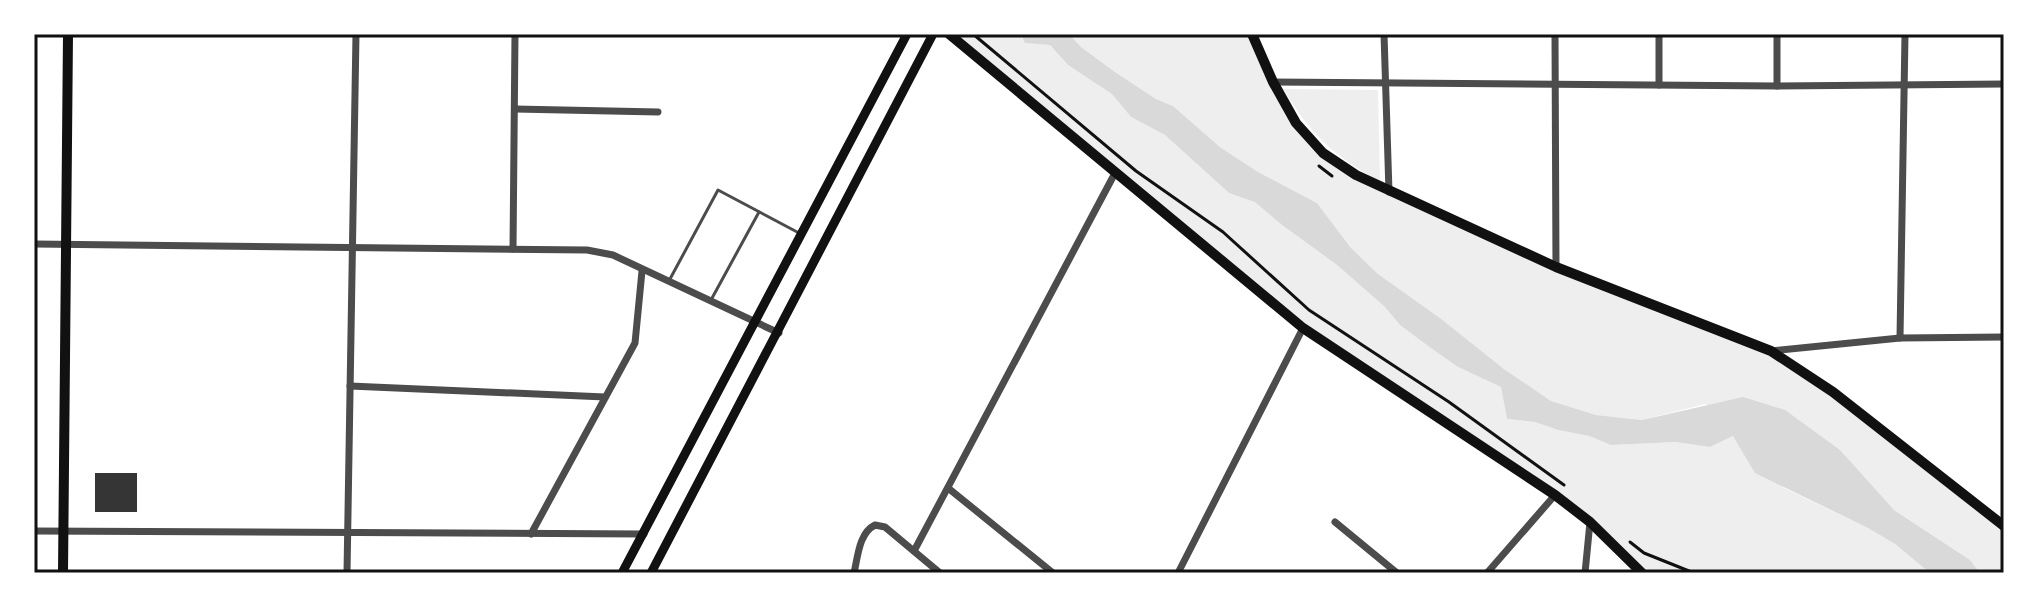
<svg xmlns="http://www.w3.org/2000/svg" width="2038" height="607" font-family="Quicksand,sans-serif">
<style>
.green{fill:#eee}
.water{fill:#d9d9d9}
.building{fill:#353535}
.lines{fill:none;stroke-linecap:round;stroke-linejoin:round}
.path{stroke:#111;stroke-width:3}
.service{stroke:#4c4c4c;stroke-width:3}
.minor{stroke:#4c4c4c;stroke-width:7}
.secondary{stroke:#111;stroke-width:9}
.primary{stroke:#111;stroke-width:10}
.neatline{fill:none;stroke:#111;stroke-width:3}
</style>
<rect width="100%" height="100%" fill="#fff"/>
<g class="green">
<path d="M949,34h72l7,9 22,2 18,20 44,28 19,24 34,18 64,58 26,8 27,24 55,40 48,42 15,18 58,42 43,20 6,32 28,3 23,8 31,6 22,9 64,-3 35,5 23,-11 51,52 84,40 27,16 35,29h-288l-52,-51 -287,-194z"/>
<path d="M1069,34h183l59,108 78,50 382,159 233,175v47h-24l-10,-13 -76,-50 -25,-26 -164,-80 -63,16 -46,-5 -45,-14 -47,-32 -64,-51 -62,-44 -27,-26 -34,-45 -59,-31 -38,-25 -47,-41 -17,-7 -41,-27 -34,-25z"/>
<path d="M1283,89l95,1 2,92c-48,-28 -67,-45 -97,-93z"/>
</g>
<path class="water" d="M1021,34h48l12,13 34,25 41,27 17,7 47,41 38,25 59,31 34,45 27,26 62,44 64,51 47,32 45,14 46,5 101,-23 42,13 55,40 54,60 76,50 10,13h-50l-35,-29 -27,-16 -113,-55 -22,-37 -23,11 -35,-5 -64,3 -22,-9 -31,-6 -23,-8 -28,-3 -6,-32 -43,-20 -27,-19 -31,-23 -15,-18 -48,-42 -55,-40 -27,-23 -26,-9 -64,-58 -34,-18 -19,-23 -44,-29 -18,-20 -25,-2z"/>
<rect class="building" x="95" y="473" width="42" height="39"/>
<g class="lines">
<g class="path">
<path d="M973,34l163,137 87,61 86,78 140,92 115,83"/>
<path d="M1319,166l13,10"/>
<path d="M1630,542l14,11 50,20"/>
</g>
<g class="service">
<path d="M670,279l48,-89 81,43"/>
<path d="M711,300l48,-88"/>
</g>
<g class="minor">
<path d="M1384,34l5,158"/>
<path d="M1555,34l1,233"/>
<path d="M1659,34v51"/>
<path d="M1273,82l504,4 227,-2"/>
<path d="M1777,86v-52"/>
<path d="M515,109l143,3"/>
<path d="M34,244l553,6 26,5 166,78"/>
<path d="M513,249l2,-215"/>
<path d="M1900,338l5,-304"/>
<path d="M1771,351l129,-13 104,-1"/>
<path d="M350,386l255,11"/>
<path d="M948,488l105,85"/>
<path d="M1335,522l62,51"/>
<path d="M34,531l610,3"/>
<path d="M531,534l104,-191 7,-72"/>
<path d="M914,551l201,-378"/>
<path d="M347,573l9,-539"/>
<path d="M854,573c4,-17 5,-40 21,-48l10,2 55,46"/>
<path d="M1178,573l125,-245"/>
<path d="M1487,573l68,-78"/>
<path d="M1585,573l5,-51"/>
</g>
<g class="secondary">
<path d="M622,573l285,-539"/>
<path d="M651,573l282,-539"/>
</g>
<g class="primary">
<path d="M949,34l354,294 252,167 35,27 52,51"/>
<path d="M1252,34l21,48 23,41 27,30 33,22 200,92 215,84 62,41 171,134"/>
<path d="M63,573l5,-539"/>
</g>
</g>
<rect width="2038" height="607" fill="none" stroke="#ffffff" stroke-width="72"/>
<rect x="36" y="36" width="1966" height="535" class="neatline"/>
</svg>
